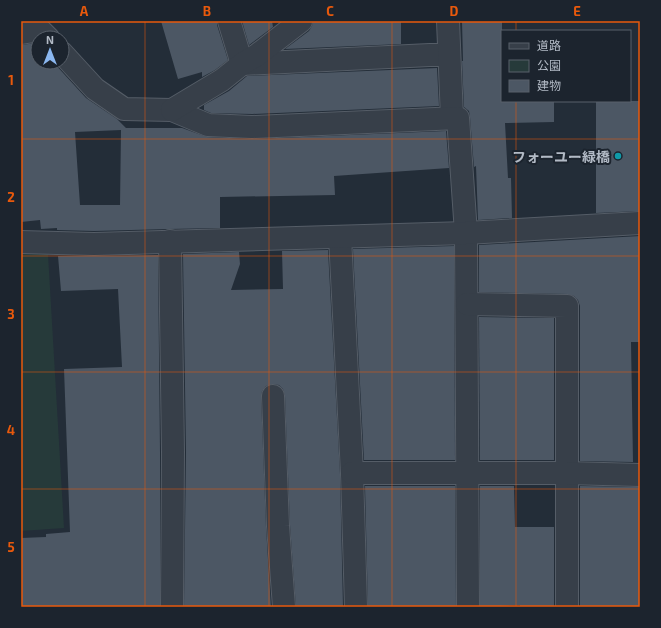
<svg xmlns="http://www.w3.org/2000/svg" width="661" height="628" font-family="'Exo 2','Noto Sans JP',sans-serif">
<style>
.green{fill:#263a3a}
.building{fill:#4c5764;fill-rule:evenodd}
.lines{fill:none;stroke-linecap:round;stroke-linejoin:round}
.minor-casing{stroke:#555d67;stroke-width:24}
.minor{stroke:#373f49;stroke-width:22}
.grid{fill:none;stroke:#e8590c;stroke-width:1;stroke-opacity:0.55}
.culture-dot{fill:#0f9aa8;stroke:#1c242e;stroke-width:1.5}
.labels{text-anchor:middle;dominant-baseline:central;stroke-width:4;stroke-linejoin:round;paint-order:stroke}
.poi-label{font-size:14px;font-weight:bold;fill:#b2bac5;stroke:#1c242e;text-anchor:end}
.neatline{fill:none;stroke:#e8590c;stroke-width:1.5}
.grid-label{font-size:13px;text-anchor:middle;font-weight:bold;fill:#e8590c}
</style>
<rect width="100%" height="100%" fill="#232d38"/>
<path class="green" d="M21,254h27l16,274 -43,3z"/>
<g class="building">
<path d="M161,21h56v4l11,35 -13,10 -13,7v-5l-24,7z"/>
<path d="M242,21h30l1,6 -24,18z"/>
<path d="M313,21h88v23l-116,5 24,-18 3,-5z"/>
<path d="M462,21h40v80h52v21l-49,1 3,55h3l1,40 -34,2 -2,-54 -2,1 -4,-50 -1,-6 -5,-4 -2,-46h1z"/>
<path d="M36,43l2,3v16h15l33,36 31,21 9,9h56l25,9 44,2 195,-8 3,37 -115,8 1,19 -115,2v31l-51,1 -75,2 -37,-1v-2l-16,1 -1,-9 -19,2v-177zM121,130l-1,75h-40l-5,-73z"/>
<path d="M437,68l2,38 -187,8 -41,-1 -7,-3v-5l25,-14 18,-15z"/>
<path d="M596,101h44v110l-44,2z"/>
<path d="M640,236v106h-9l2,120 -53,-1v-155l-2,-6 -4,-4 -7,-2 -88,-2v-47z"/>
<path d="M454,246l1,214h-91l-11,-211z"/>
<path d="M328,250l12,224 3,133h-47l-6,-82 -5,-129 -2,-7 -4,-4 -6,-1 -7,2 -4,5 -1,5 5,131 5,80h-87l2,-155 -3,-198 56,-2 1,12 -9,26 52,-1 -1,-38z"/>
<path d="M158,255l2,197v155h-139v-69l25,-1v-3l24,-2 -6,-163 58,-2 -4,-78 -57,2 -3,-35h36z"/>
<path d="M479,317l75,1v142h-74z"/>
<path d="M365,486h90l1,121h-41v-1l-47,1z"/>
<path d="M480,486h34l1,41h39v80h-34v-2l-40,2z"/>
<path d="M580,486l60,1v120h-60z"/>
</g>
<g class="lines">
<g class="minor-casing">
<g id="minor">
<path d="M229,21l13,43 188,-9h19"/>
<path d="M448,21l4,97"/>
<path d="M21,33l19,-3 8,8"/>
<path d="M62,53l33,36 29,20 48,1 36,15 44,2 206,-9 8,115 2,374"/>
<path d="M172,110l50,-30 20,-16 15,-9 44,-34"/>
<path d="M340,237l12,236 4,134"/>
<path d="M170,241l3,211 -1,155"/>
<path d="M21,242l73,2 372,-11 174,-10"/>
<path d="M467,304l100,2v301"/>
<path d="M273,396l5,130 6,81"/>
<path d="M352,473h215l73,2"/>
</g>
</g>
<use href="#minor" class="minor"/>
</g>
<path class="grid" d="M145,21v586M269,21v586M392,21v586M516,21v10M516,101v506M21,139h619M21,256h619M21,372h619M21,489h619"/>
<circle class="culture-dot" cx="618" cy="156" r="4"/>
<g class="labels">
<g class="poi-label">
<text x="610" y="156">フォーユー緑橋</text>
</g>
</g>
<rect width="661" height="628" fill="none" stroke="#1c242e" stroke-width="44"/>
<rect x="501" y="30" width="130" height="72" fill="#1c242e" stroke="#58606a"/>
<rect x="509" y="43" width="20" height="6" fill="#373f49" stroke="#58606a"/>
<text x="537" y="50" font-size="12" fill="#b2bac5">道路</text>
<rect x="509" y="60" width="20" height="12" fill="#263a3a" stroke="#58606a"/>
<text x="537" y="70" font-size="12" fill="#b2bac5">公園</text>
<rect x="509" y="80" width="20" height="12" fill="#4c5764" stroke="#58606a"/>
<text x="537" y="90" font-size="12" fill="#b2bac5">建物</text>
<g transform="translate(50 50)"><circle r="19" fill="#1c242e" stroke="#58606a"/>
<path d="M0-3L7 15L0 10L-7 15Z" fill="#8bb7f0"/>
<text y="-6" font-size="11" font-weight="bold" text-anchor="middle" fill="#b2bac5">N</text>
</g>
<rect x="22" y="22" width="617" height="584" class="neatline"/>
<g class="grid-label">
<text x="84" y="16">A</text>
<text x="207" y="16">B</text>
<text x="330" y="16">C</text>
<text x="454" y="16">D</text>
<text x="577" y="16">E</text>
<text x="11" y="85">1</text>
<text x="11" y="202">2</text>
<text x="11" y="319">3</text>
<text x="11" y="435">4</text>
<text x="11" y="552">5</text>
</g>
</svg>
